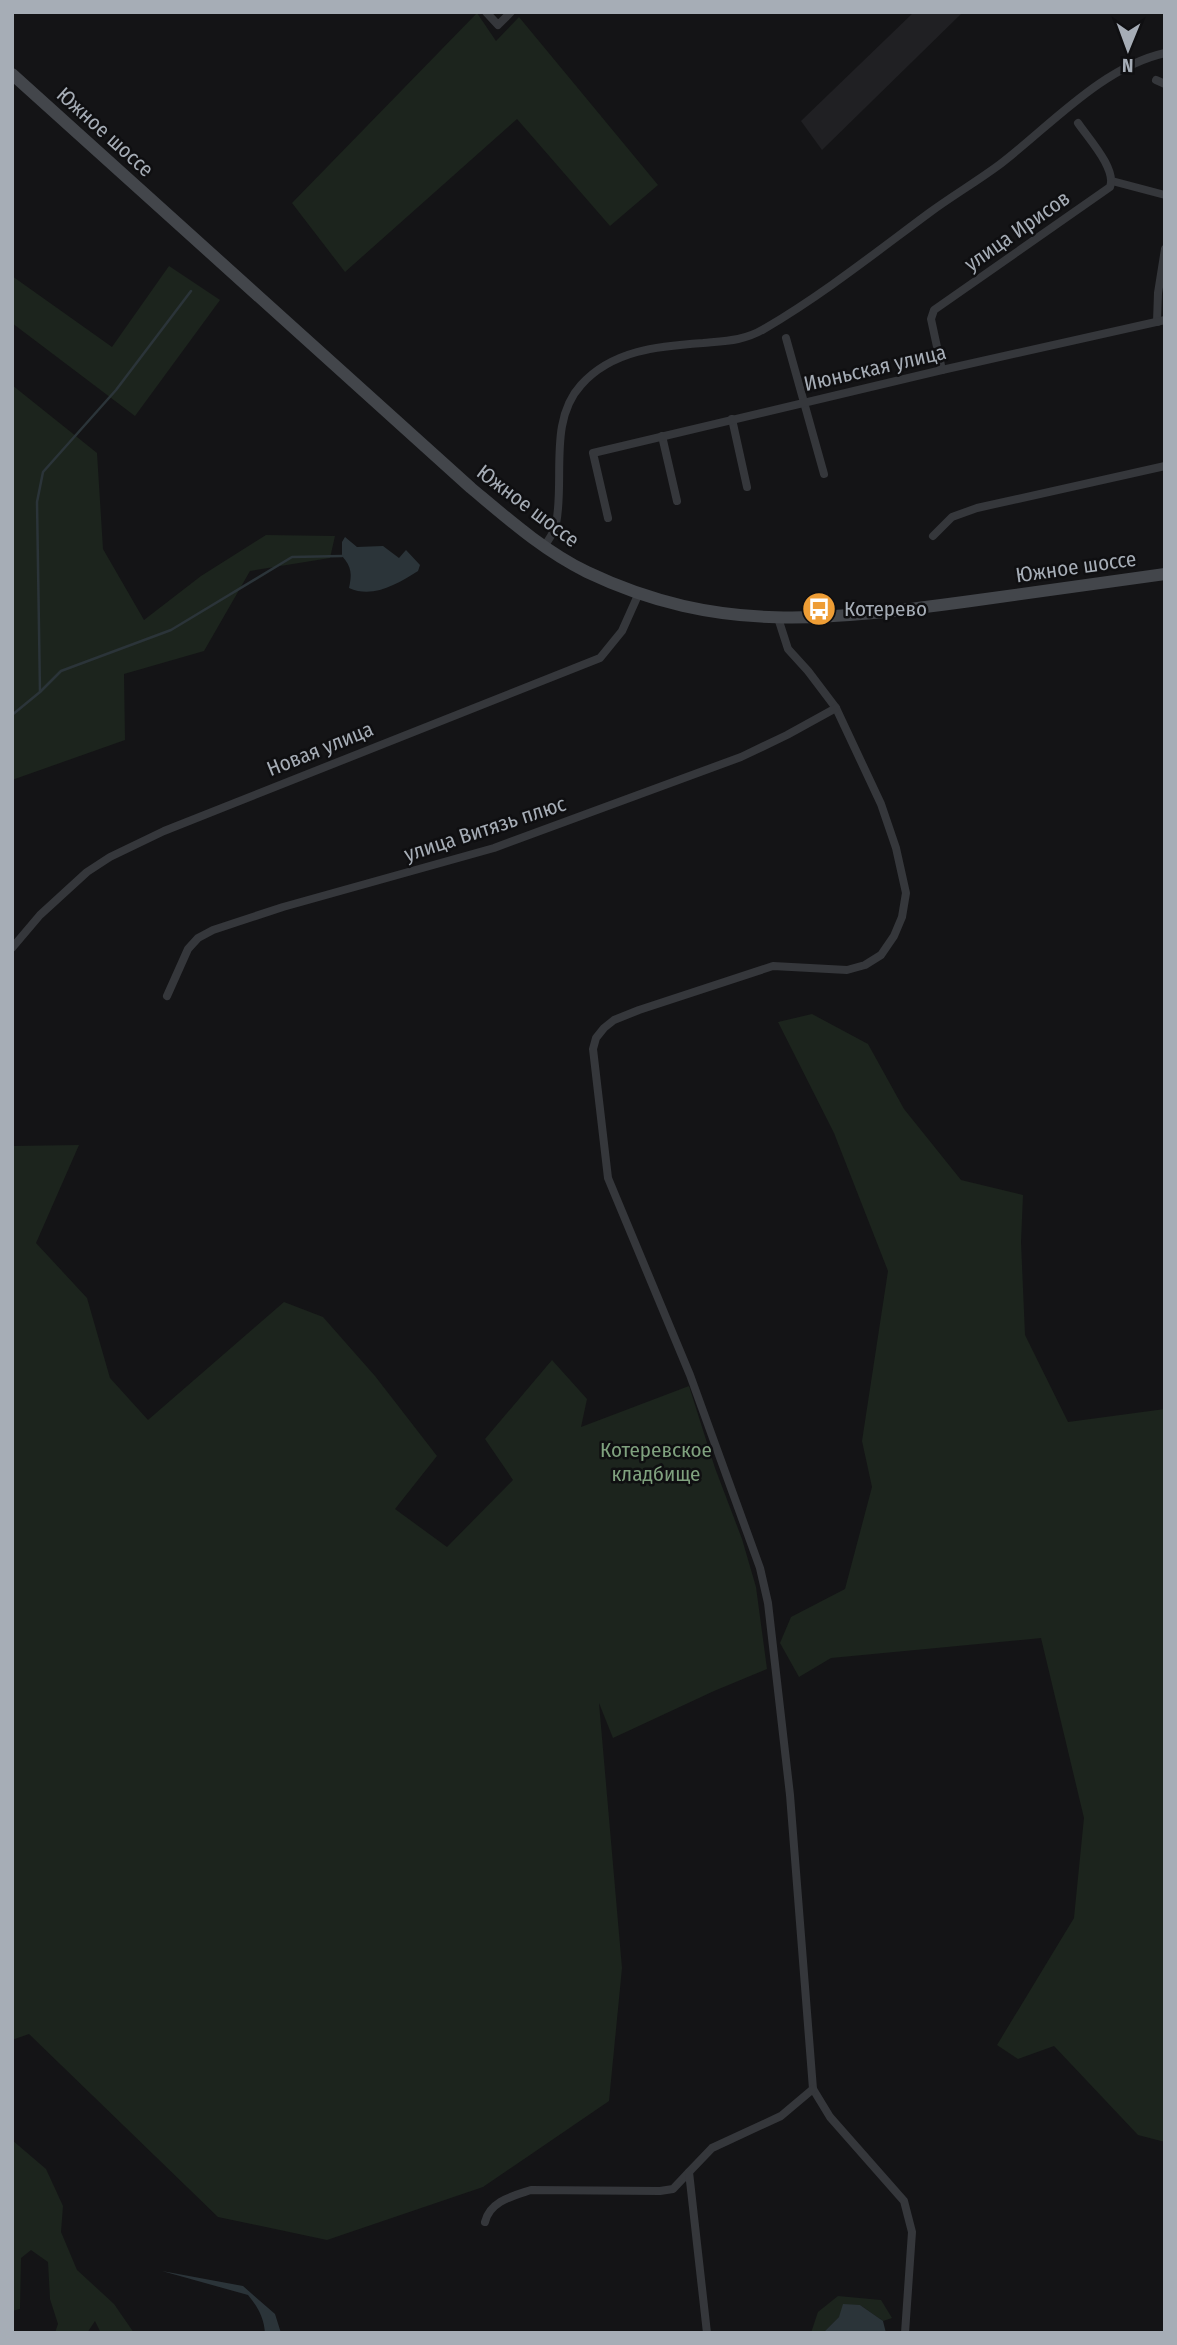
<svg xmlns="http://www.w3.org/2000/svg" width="1177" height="2345" font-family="'Fira Sans Condensed',sans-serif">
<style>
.built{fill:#202023}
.green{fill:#1c241d}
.water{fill:#2b3439}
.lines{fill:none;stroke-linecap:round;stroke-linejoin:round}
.stream{stroke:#2b3439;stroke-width:2.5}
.minor{stroke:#35373b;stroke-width:8}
.secondary{stroke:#43464b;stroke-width:12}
.labels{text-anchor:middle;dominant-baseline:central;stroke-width:5;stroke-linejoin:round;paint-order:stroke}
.street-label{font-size:21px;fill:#a6adb6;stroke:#0f0f11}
.poi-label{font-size:21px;fill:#a6adb6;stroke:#0f0f11;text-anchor:start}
.park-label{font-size:21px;fill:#7fa17e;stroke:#0f0f11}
</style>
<rect width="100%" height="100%" fill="#141416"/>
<path class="built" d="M914,12h49l-141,138 -21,-29z"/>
<g class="green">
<path d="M477,13l19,28 23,-24 139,168 -48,41 -93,-107 -172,153 -53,-69z"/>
<path d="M169,266l51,34 -85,116 -123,-93v-47l100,71z"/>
<path d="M12,385l85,68 6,96 41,71 57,-44 65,-41 69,1 -5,22 -80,13 -46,80 -80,23 1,66 -113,40z"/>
<path d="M812,1014l56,30 36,65 57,71 62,15 -2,47 4,93 43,87 97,-13v733l-27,-7 -84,-89 -36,13 -21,-14 77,-127 10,-100 -43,-180 -210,20 -32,19 -19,-34 11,-26 54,-28 27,-102 -10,-46 26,-170 -54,-138 -56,-111z"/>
<path d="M79,1145l-43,98 51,55 23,80 38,42 136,-118 39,15 52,59 62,80 -42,53 52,38 66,-67 -28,-41 67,-79 35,39 -6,28 108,-41 26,82 27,71 14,48 11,82 -53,22 -101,47 -14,-35 23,265 -13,133 -126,86 -156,53 -109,-23 -189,-183 -17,6v-894z"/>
<path d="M12,2140l34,29 17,37 -2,26 16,38 37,34 20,29h-33l-6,-12 -8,12h-32l3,-9 -8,-25 -2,-37 -17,-12 -10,8 -1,51 -8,2z"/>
<path d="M838,2296l43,4 11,18 -9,3 -23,-16 -21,12 -16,16h-12l7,-21z"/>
</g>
<g class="water">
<path d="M345,537l12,10 26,-1 16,12 7,-8 14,15 -2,6c-21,13 -45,28 -69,17 3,-13 3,-21 -7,-32v-14z"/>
<path d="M162,2271l81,15 32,28 6,19h-16c-1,-15 -7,-26 -17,-38z"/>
<path d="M843,2304l17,1 23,16 3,12h-63l16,-16z"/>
</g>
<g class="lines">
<g class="stream">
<path d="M40,692l-3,-190 6,-30 73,-82 75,-99"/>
<path d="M12,715l28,-23 21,-21 110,-41 121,-73 50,-1"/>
</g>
<g class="minor">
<path d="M486,12l12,13 13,-13"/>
<path d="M1156,80l9,4"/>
<path d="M1112,181l53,14"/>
<path d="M1157,322l1,-29 7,-44"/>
<path d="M786,338l38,136"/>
<path d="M942,370l-11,-51 3,-9 176,-123c7,-18 -22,-49 -32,-64"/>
<path d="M732,419l15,68"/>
<path d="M662,436l15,65"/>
<path d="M608,518l-15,-65 349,-83 223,-50"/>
<path d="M933,536l19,-19 25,-9 188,-42"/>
<path d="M544,547c4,-7 11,-15 12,-23 9,-45 -8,-103 25,-139 31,-35 78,-39 122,-42 22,-2 41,-2 61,-14 58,-34 111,-76 165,-116 23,-17 47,-31 70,-48 50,-38 103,-98 166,-112"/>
<path d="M778,618l10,31 20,22 28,37 45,96 15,44 10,45 -4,24 -8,19 -13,19 -16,10 -18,5 -74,-4 -134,44 -25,10 -10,8 -8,10 -3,11 15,129 82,197 70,193 8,35 22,192 23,294 17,28 74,84 8,31 -7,101"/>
<path d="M12,948l28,-33 47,-43 23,-15 54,-26 436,-173 22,-27 17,-38"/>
<path d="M167,996l21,-47 10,-11 15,-8 70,-23 211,-59 247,-91 46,-22 49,-27"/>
<path d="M485,2222c5,-21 28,-26 46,-32l129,1 13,-2 16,-17"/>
<path d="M707,2333l-18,-161 23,-24 69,-32 32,-27"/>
</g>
<path class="secondary" d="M12,74l459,414c37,31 73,63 116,84 132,63 244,48 384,29 64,-9 129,-18 194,-27"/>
</g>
<defs>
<g id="bus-disc" transform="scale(1.75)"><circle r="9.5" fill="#ee9d35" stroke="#0f0f11"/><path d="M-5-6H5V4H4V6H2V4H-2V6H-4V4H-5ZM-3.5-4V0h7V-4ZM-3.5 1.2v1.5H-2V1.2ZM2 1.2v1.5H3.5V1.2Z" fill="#fff"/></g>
</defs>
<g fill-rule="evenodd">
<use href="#bus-disc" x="819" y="609"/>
</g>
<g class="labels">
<g class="street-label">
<text transform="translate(105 132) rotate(42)">Южное шоссе</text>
<text transform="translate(1017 231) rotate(-35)">улица Ирисов</text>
<text transform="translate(875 368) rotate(-13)">Июньская улица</text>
<text transform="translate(528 506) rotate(37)">Южное шоссе</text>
<text transform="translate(1076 567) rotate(-8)">Южное шоссе</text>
<text transform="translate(320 749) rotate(-22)">Новая улица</text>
<text transform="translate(485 829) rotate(-18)">улица Витязь плюс</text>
</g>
<g class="poi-label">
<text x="844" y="609">Котерево</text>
</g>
<g class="park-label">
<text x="656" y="1450">Котеревское<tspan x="656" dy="24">кладбище</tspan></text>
</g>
</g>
<rect width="1177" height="2345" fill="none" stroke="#a6adb6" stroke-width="28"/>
<g transform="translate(1128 49) rotate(181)" stroke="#0f0f11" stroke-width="5" paint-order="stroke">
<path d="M0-5L12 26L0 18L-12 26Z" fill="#a6adb6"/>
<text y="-10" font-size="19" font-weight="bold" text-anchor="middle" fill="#a6adb6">N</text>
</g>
</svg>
